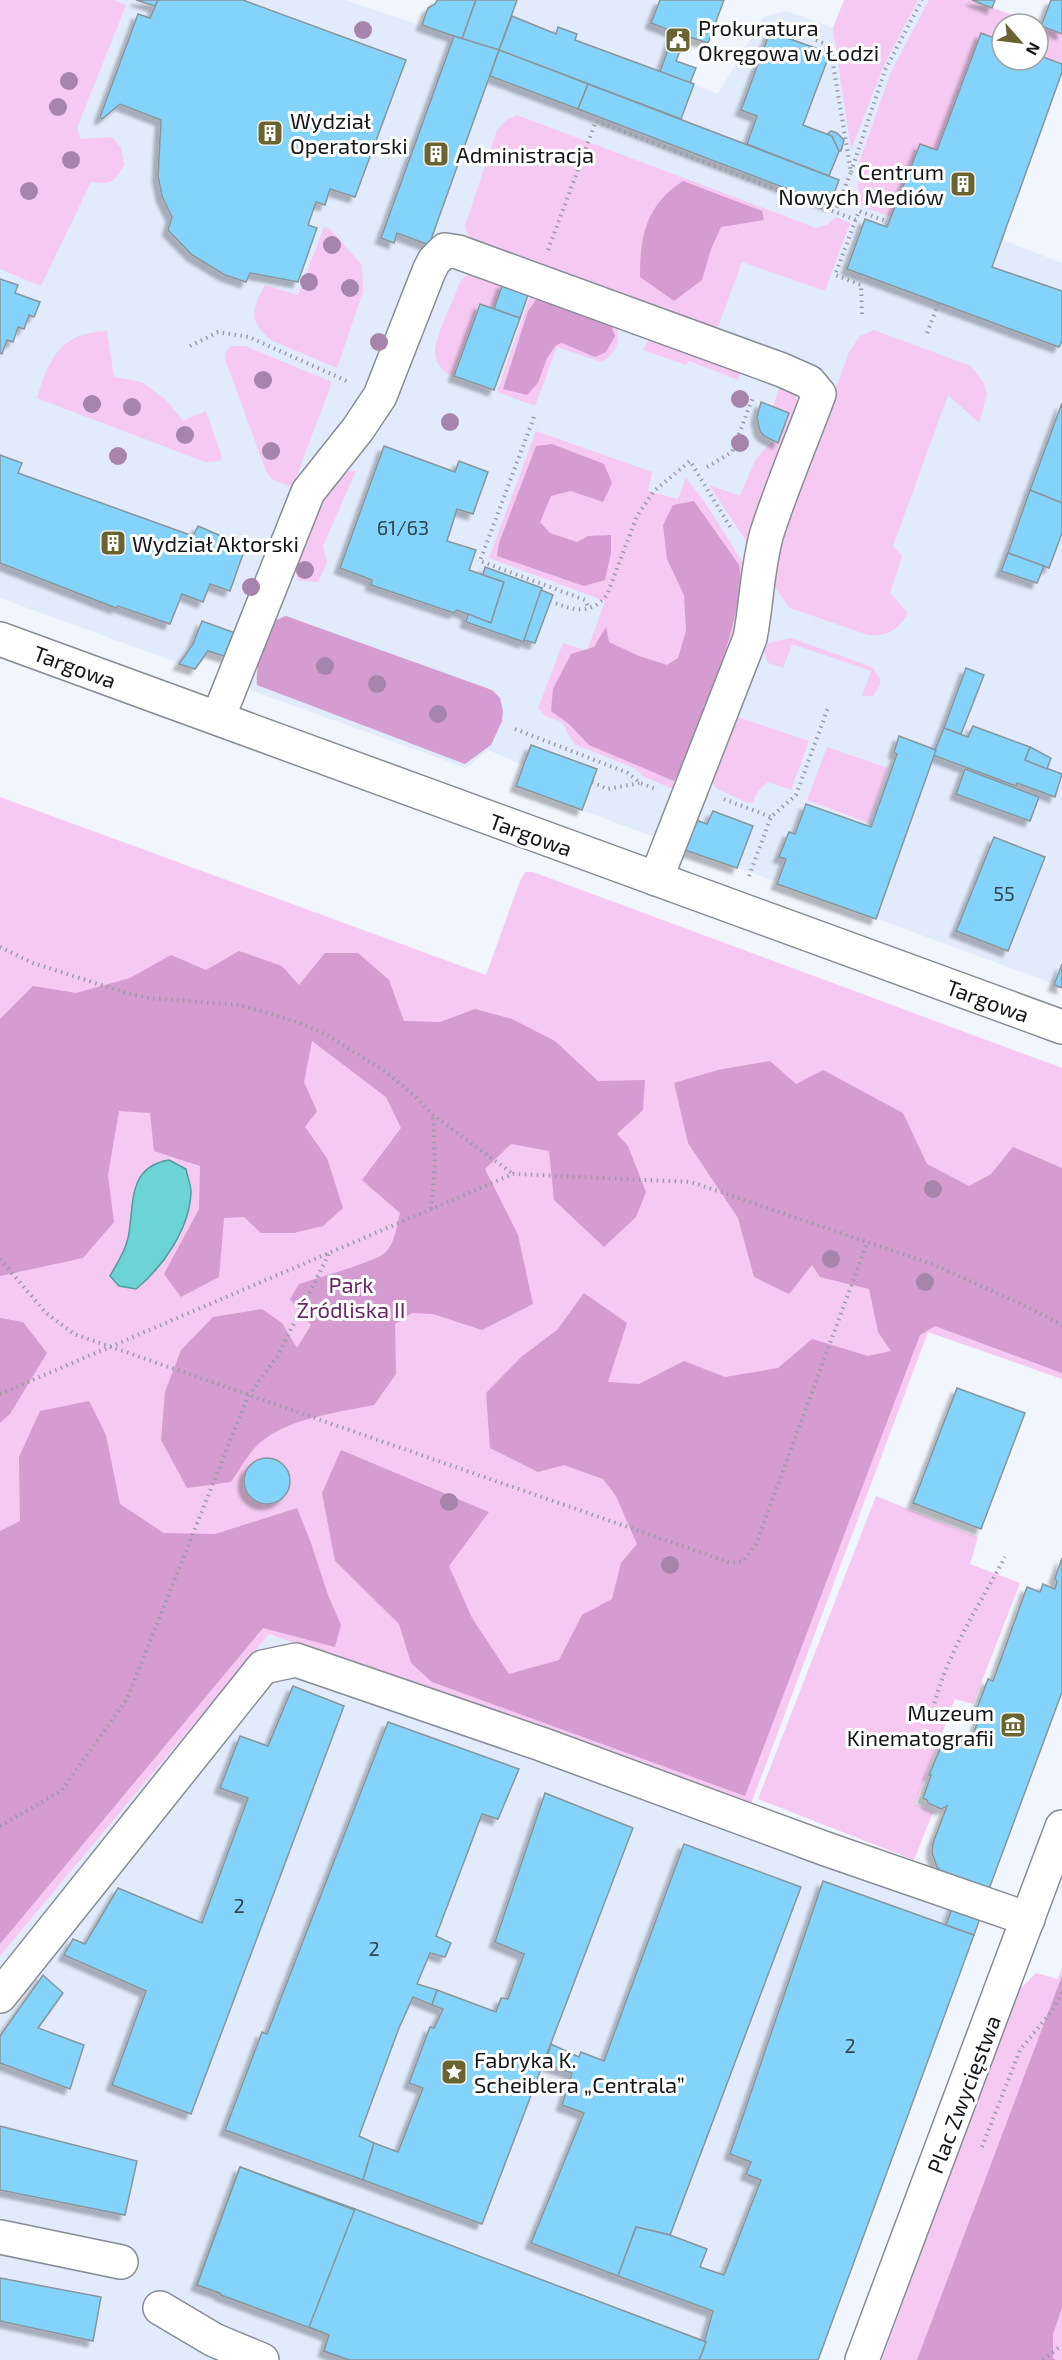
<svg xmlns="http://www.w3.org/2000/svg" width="1062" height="2360" font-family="'Exo 2',sans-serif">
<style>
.built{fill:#e2ebfc}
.green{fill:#f5c9f1}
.forest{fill:#d49cd0}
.water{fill:#6cd3d7;stroke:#529a9e;stroke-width:1.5}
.building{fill:#84d3fb;stroke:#8a959b;stroke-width:1.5;filter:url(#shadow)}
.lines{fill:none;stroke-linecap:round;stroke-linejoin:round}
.minor-casing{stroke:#878c96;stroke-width:36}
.path{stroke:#999ca3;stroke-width:4;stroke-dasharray:1.5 4.5;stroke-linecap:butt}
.minor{stroke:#fff;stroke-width:33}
.tree{fill:#a684ab}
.labels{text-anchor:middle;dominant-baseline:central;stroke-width:6;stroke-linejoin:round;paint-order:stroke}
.number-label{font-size:20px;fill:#304552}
.poi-label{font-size:22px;fill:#141619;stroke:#fff;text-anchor:start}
.street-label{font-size:22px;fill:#141619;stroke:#fff}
.park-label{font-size:22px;fill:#692767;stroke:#fff}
</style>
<defs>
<filter id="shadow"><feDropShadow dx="-5.5" dy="5.5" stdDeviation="1.5" flood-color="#0004"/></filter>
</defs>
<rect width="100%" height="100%" fill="#f1f5fe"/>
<g class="built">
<path d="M0,0h345l117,39 14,-39h248l-16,43 -22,-7 -9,25 19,7 -6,15 -116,-42 4,-8 -19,-6 -3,6 -45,-17 -11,34 180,68 14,-34 24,10 45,-77 24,-6 46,17 11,-28h128l63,24h-33v36h36v-35l24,9v38l-61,167 61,24v724l-546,-201 7,-21 -35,-15 -22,18 -216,-78 2,-24 -25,-9 -19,-6 -13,18 -195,-71z"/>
<path d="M269,1634l720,255 -6,21 -165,450h-818v-404z"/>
</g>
<g class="green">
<path d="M0,0h113l13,5 -49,123 4,11 31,-2 9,11 3,17c-10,18 -12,20 -33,17l-50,104 -41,-17z"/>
<path d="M844,0h74l-35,67 -32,83 -18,-122z"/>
<path d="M929,0h43l64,24h-34v17l-65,109 -17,-6 -29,73 -30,-11 -5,-35 35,-99z"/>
<path d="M1038,25l24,8v31l-24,-9z"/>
<path d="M517,115l299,113 11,-3 9,-8 14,6 -25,68 -83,-29 -26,70 -241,-90 -7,-6 -3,-10 32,-96 8,-9z"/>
<path d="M324,227l5,1 33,37 1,27 -26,76 -64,-27c-26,-18 -21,-32 -8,-56l33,10z"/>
<path d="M472,274l30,9 -8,25 -15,-5 -26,73c-11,-4 -19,-14 -18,-26 1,-15 19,-51 25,-68l5,-6z"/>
<path d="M531,293l84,28c7,17 3,33 -14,41l-44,-15 -22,59 -38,-14z"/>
<path d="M874,330l97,36 13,17 3,11 -8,29 -31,-28 -55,151 9,10 -12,37 18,20c-9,17 -21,24 -40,22l-78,-27 -15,-20 2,-35 72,-201 11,-16z"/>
<path d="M107,331l7,46 28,5 24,18 17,21 23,-10 16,46 -2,4 -15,1 -168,-64c13,-41 23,-65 70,-67z"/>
<path d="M650,336l90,36 -2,8 -49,-19 -3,4 -43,-15z"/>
<path d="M231,346h14l87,36 -38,101 -6,3 -16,-7 -6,-8 -40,-109 -1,-10z"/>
<path d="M780,386l15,8 5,14 -48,142 -43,-65 31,11 15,-36 16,-18 7,2 11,-32 -16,-6z"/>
<path d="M536,431l116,41 -4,19 30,8 8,-22 22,30 40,64 -15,76 -55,144 -34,-14 -10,-9 -60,-24 -12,-22 -17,-6 -7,-8 25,-65 24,8 18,-50 -116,-43z"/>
<path d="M349,471h7l-33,75 4,16 -9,20 -21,-2 -2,-14 20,-62 14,-18z"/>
<path d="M791,638l81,29 8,11v7l-7,11h-11l9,-25 -79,-27 -9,24 -15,-5 -4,-12 5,-8z"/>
<path d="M738,717l71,24 -18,49 -23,-8 -10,9 -5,11 -5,1 -31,-14 -5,-7z"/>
<path d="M827,747l61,21 -19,55 -62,-23z"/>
<path d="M0,797l486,178 34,-94 5,-9h8l529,196v311l-134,-47 -177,472 -482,-170 -269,322z"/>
<path d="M876,1496l102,41 -8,27 50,19 -47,121 -18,-5 -40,105 18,8 -19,48 -156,-61z"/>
<path d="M1062,1968v392h-180l133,-366 21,-21 22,6z"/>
</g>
<g class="forest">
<path d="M683,181l79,30 2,9 -43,7 -10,22 -9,31 -28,21 -34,-24c0,-41 6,-72 43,-96z"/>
<path d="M538,297l72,25 5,14 -9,16 -11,5 -33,-14 -6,2 -9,13 -9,25 -11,12 -24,-6 25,-78z"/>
<path d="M552,444l52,20 8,19 -9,19 -32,-11 -20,5 -11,26 10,11 27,9 11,-6 23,-1v18l-6,27 -21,6 -87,-30 2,-13 37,-97z"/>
<path d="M694,501l45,64c10,41 -44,177 -65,216l-85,-36 -20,-21 -18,-13 2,-22 18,-35 23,-7 12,-20 3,15 30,14 28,9 11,-7 8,-27 -2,-36 -17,-36 -4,-34 10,-20z"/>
<path d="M286,616l206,74 8,8 3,13 -1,10 -11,24 -26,19 -208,-79c-2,-24 8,-44 19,-65z"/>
<path d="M239,951l43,15 17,19 26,-32h33l31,27 15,41 36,1 35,-13 37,10 43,22 43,40 47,-1 -2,30 -26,24 11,12 18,46 -10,25 -32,30 -50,-47 -5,-49 -38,-7 -26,25 33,66 15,69 -51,26 -49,-16 -21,-1 -17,11 1,50 -22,31c-34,7 -84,13 -112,36 -11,8 -23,30 -31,41l-44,6 -26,-48 4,-48 16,-42 32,-33 49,-8 20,14 15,25 14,-23 -21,-26 9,-15c15,-5 79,-23 87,-32 9,-10 11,-27 14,-39l-38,-33 39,-52 -15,-31 -74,-56 -8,41 13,29 -12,16 22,31 16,50 -20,18 -29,7h-33l-17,-16 -20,1 -5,59 -38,20 -17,-23 35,-65 1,-43 -46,-15 -4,-38 -31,-2 -11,64 6,47 -31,36 -83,18v-257l33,-33 43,7 54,-15 41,-23 35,15z"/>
<path d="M770,1061l26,23 27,-14 80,43 24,51 42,22 22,-12 22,-27 49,21v205l-127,-47 -15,9 -175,461 -313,-114 -21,-19 -12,-39 -64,-63 -13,-68 19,-43 148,62 -40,54 23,52 37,56 50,-14 23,-45 30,-16 9,-36 16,-19 -21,-48 -13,-17 -39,-14 -26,7 -48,-24 -4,-55 35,-36 36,-27 27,-37 43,30 -19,59 31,2 45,-23 41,16 53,-9 34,-29 56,17 23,-5 -13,-19 -9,-43 -49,-12 -8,-12 -23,29 -35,-17 -16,-59 -50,-75 -14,-60 44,-13z"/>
<path d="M0,1318l23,4 24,31 -37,61 -10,9z"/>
<path d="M89,1401l17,34 14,69 44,29 51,1 82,-26 14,35 17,52 13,30 -6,22 -72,-19 -263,316v-413l20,-10 -1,-64 21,-46z"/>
<path d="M1062,1976v332l-9,26v24l3,2h-139z"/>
</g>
<path class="water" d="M169,1160l17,9c1,7 5,15 5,23 -1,36 -28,75 -55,97l-17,-3 -9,-10c7,-12 15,-24 18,-38 7,-32 -2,-71 41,-78z"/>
<g class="building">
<path d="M136,0h22l-3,6z"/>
<path d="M158,0h85l163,60 -51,137 -25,-8 -5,16 -9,-3 -8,23 9,3 -19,54 -48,-9 -4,9 -21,-7 -33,-20 -24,-25 4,-13 -10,-21 -4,-20 3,-56 -41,-16 -18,15 -2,-2 38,-103 12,4z"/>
<path d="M437,0h39l-14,39 -40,-14 6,-17 7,-4z"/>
<path d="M476,0h41l-18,50 -37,-11z"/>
<path d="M660,0h64l-16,43 -22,-7 -10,25 20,7 -6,15 -30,-11 14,-40 -23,-9z"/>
<path d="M972,0h23l-3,8z"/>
<path d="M1051,0h11v34l-21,-8z"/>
<path d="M512,16l44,18 2,-7 19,7 -2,6 119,44 -13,35 -182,-69z"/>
<path d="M770,32l60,21 -27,72 29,11 7,15 -10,25 -82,-32 10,-28 -16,-6z"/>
<path d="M981,33l21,8v19h36v-5l24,9v8l-70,195 70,24v50l-3,6 -212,-78 18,-50 22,8 33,-83 17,6z"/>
<path d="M454,36l45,14 -70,195 -32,-12 -3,10 -13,-5z"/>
<path d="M499,50l89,34 -10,25 -88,-33z"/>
<path d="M588,84l251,96 -9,25 -252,-96z"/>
<path d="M831,131l6,2 7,7 -3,11h-2l-7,-15 -5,-2z"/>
<path d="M0,279l18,6 -3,8 25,9 -6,15 -5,-2 -5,14 -6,-2 -5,15 -6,-2 -5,14 -2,-1z"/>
<path d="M503,283l26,9 -9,26 -26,-9z"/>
<path d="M480,304l40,14 -26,72 -40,-14z"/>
<path d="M761,402l28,11 -11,30 -14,-7 -4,-5 -3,-14z"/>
<path d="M1062,403v100l-32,-13z"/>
<path d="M384,446l71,26 4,-11 29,11 -15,42 -16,-5 -10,32 29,9 -7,20 35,12 -13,41 -34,-13 -3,3 -83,-28 1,-5 -32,-12z"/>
<path d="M0,455l22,8 -4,10 175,63 5,-10 30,13 -3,9 18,6 -13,37 -20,-7 -7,18 -21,-8 -12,30 -52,-18 -2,2 -116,-45z"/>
<path d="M1030,490l32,13v30l-13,35 -41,-15z"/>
<path d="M1008,553l36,13 -7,17 -36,-12z"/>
<path d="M485,567l57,21 -18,54 -58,-20 2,-8 23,9 13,-41 -21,-7z"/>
<path d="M541,590l12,5 -18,48 -11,-3z"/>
<path d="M202,621l33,12 -8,24 -19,-6 -13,18 -16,-5 14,-20z"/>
<path d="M966,668l18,7 -23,59 -17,-6z"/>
<path d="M973,726l57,21 -5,13 37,14 -7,23 -38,-14 -1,3 -83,-31 11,-27 24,9z"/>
<path d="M899,736l37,14 -60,169 -99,-35 9,-25 -7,-2 10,-25 6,2 11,-30 65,23 26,-73 -3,-2z"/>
<path d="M531,745l66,24 -15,41 -66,-24z"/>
<path d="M1030,747l21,11 -4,11 -22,-9z"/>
<path d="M965,769l74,28 -9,24 -74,-27z"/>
<path d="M713,811l40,15 -16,42 -52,-18 11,-30 11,4z"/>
<path d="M994,837l51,20 -37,94 -52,-20z"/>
<path d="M1062,964v24l-8,-3z"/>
<path d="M957,1388l68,25 -44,116 -68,-26z"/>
<circle cx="267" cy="1481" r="23"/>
<path d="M1062,1558v134l-73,197 -46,-16 -6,-6 -5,-14 1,-10 14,-37 -6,3 -13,-6 -1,-3 -4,-2 8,-23h-2l16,-38 5,2 4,-2 12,5 3,4 12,-33 -5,-2 12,-32 5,2 34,-94 13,5 3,-8 12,5 2,-7 -2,-4z"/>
<path d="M293,1686l51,20 -153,408 -79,-29 34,-94 -82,-36 9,-16 12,5 33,-56 84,35 46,-125 -28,-10 20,-52 28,10z"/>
<path d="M388,1722l131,47 -21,50 -16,-5 -46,122 15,7 -6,14 -15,-4 -13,31 20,6 -5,15 -19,-8 -14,31 -40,108 15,7 -11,37 -138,-50 37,-98 5,2z"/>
<path d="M545,1793l88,35 -151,396 -119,-44 11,-37 24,9 25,-64 -14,-5 21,-56 4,1 9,-19 -11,-4 5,-15 59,22 5,-14 7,1 16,-45 -29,-12z"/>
<path d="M684,1844l117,43 -131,348 -34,-8 -18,49 -87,-33 53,-130 -22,-8 10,-32 -27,-9 6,-20 28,13 2,-5 23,9z"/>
<path d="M823,1881l151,54 -156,425h-119l14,-49 -95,-35 18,-49 34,8 37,14 -7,18 24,8 37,-95 -15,-6 5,-12 -21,-8z"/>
<path d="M954,1903l29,7 -9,25 -28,-10z"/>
<path d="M43,1975l20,18 -25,35 46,17 -14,44 -70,-26v-27z"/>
<path d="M0,2126l137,35 -12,54 -125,-25z"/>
<path d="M240,2167l115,42 -46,118 -88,-32 -1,-2 -23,-8z"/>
<path d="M240,2167l466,175 -7,18h-350l-25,-9 5,-16 -108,-40 -1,-2 -23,-8z"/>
<path d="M355,2209l351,133 -7,18h-350l-25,-9 5,-16 -20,-8z"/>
<path d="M0,2278l101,19 -8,44 -93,-20z"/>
</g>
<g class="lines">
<g class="minor-casing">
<g id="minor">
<path d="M0,639l1062,388"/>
<path d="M218,718l90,-226 50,-63 22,-33 49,-125 5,-10 11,-11 13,2 324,118 27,12 10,12c-17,46 -37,92 -52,139 -10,34 -10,70 -17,105l-94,241"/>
<path d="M0,1996l263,-329 33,-7 245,84 285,105 202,70"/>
<path d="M0,2237l121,25"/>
<path d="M160,2308l54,32 48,20"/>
<path d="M862,2360l200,-533"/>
</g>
</g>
<g class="path">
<path d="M816,40l14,6 21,126 -16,40"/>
<path d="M851,172l34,-102 37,-70"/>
<path d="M548,250l48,-129 260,99"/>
<path d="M862,314l-1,-29 -26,-10 24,-64 27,10"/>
<path d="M927,333l12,-31"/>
<path d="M190,346l28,-14 31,5 100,45"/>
<path d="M534,417l-54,144 105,39 4,8"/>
<path d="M707,467l25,-15 21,-55"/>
<path d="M550,601c23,9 39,15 57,-6l30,-79 16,-24 37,-31 41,67"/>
<path d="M515,729l113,44 12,10 16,6"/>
<path d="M592,782l15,7 33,-6"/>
<path d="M724,799l47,18"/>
<path d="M749,876l22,-59 25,-22 32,-87"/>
<path d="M0,947l33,16 93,30 23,5 91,7 60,18 27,12 59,37 32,27 15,16 80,59"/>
<path d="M431,1209l4,-44 -2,-50"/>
<path d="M0,1259l46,54 28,21 657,229 12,-2 13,-17 111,-301"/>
<path d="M0,1394l513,-220 178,8 241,82 87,39 43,22"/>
<path d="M933,1709c13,-55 46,-103 72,-152"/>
<path d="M0,1826l61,-35 66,-92 121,-303 29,-39 52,-103"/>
<path d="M982,2147l38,-97 32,-39 10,-19"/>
<path d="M1043,2360l19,-15"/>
</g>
<use href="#minor" class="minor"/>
</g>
<g class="tree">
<circle cx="363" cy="30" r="9"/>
<circle cx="69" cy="81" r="9"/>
<circle cx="58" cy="107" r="9"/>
<circle cx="71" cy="160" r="9"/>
<circle cx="29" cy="191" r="9"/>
<circle cx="332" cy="245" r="9"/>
<circle cx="309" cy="282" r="9"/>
<circle cx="350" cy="288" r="9"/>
<circle cx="379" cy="342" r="9"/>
<circle cx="263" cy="380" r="9"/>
<circle cx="740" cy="399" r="9"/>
<circle cx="92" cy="404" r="9"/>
<circle cx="132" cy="407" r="9"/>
<circle cx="450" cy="422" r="9"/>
<circle cx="185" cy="435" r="9"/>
<circle cx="740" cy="443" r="9"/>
<circle cx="271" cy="451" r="9"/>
<circle cx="118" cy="456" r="9"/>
<circle cx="305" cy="570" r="9"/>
<circle cx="251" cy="587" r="9"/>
<circle cx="325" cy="666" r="9"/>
<circle cx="377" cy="684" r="9"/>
<circle cx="438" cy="714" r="9"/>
<circle cx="933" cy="1189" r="9"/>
<circle cx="831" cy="1259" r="9"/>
<circle cx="925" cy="1282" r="9"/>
<circle cx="449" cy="1502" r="9"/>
<circle cx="670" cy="1565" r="9"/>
</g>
<defs>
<g id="civic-square" transform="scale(1.35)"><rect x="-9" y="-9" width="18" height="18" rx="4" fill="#6b6330" stroke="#fff"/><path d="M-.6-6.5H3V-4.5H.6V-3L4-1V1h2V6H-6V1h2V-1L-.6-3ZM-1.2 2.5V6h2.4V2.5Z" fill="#fff"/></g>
<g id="building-square" transform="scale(1.35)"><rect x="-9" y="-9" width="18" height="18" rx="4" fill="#6b6330" stroke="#fff"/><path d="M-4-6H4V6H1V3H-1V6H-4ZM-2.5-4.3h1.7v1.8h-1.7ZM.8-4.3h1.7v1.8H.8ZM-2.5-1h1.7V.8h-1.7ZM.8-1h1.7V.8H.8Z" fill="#fff"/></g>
<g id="museum-square" transform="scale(1.35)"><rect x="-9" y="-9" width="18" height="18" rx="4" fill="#6b6330" stroke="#fff"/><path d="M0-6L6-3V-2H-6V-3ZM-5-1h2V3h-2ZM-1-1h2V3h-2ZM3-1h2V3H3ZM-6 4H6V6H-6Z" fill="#fff"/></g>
<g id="sight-square" transform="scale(1.35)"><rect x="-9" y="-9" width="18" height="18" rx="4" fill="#6b6330" stroke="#fff"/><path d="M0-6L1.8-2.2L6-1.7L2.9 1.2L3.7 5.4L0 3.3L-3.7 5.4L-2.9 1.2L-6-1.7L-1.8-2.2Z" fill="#fff"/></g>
</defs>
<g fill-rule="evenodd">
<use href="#civic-square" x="678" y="40"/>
<use href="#building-square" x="270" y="133"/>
<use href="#building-square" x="436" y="154"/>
<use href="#building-square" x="963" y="184"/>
<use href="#building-square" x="113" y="543"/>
<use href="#museum-square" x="1013" y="1725"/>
<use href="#sight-square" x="454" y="2072"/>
</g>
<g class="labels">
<g class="number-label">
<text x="403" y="527">61/63</text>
<text x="1004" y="893">55</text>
<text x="239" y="1905">2</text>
<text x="374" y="1948">2</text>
<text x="850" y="2045">2</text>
</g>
<g class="poi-label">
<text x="698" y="27">Prokuratura<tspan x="698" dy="25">Okręgowa w Łodzi</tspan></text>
<text x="290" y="120">Wydział<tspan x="290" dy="25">Operatorski</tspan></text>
<text x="456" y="154">Administracja</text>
<text x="944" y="171" text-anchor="end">Centrum<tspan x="944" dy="25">Nowych Mediów</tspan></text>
<text x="132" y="543">Wydział Aktorski</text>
<text x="994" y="1712" text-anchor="end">Muzeum<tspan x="994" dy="25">Kinematografii</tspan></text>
<text x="474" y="2059">Fabryka K.<tspan x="474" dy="25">Scheiblera „Centrala”</tspan></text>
</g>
<g class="street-label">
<text transform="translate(75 666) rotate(20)">Targowa</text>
<text transform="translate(531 834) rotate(20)">Targowa</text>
<text transform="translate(988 1000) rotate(20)">Targowa</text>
<text transform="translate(963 2094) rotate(-69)">Plac Zwycięstwa</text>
</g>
<g class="park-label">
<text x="351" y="1284">Park<tspan x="351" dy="25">Źródliska II</tspan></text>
</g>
</g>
<g transform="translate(1020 42) rotate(118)"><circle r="28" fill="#ffffff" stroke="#a1a2a3" stroke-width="1.5"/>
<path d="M0-4.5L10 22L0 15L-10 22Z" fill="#6b6330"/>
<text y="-9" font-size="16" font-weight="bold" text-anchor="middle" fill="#141619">N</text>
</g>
</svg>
